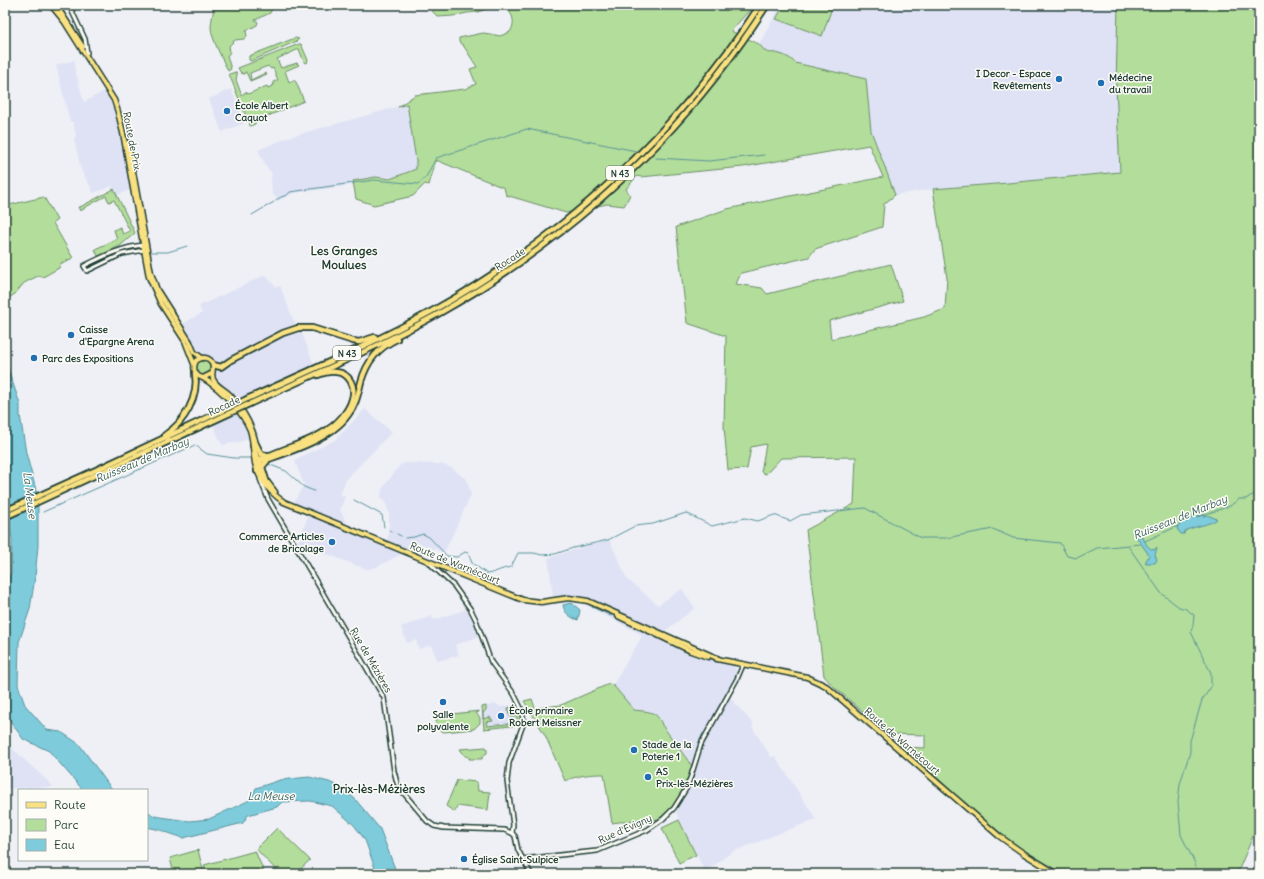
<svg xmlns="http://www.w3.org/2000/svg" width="1264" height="879" font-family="Delius,sans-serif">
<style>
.built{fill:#dee2f4}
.green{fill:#b3dd9a;stroke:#698d67}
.water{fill:#7ecbdc;stroke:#589299}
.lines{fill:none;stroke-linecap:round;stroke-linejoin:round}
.stream{stroke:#589299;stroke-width:1}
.minor-casing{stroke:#1f3d34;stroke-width:6}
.major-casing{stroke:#1f3d34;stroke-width:7}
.highway-casing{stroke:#1f3d34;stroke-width:8}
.minor{stroke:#fdfcf7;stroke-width:3}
.major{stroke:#f9e181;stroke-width:4}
.highway{stroke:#f9e181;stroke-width:4.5}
.highway-bridge-casing{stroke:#1f3d34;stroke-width:8;stroke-linecap:butt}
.highway-bridge{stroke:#f9e181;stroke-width:4.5}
.poi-dot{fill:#1f6fb2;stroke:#fdfcf7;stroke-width:1.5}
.labels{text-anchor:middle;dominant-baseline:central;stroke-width:3;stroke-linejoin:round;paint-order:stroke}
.shield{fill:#fdfcf7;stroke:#62766e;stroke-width:1}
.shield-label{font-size:9px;font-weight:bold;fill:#1f3d34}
.poi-label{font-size:10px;font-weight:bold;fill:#1f3d34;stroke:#fdfcf7;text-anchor:start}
.street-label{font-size:10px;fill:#1f3d34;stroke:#fdfcf7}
.water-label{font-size:11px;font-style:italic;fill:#37605e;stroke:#fdfcf7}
.quarter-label{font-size:12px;font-weight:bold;fill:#1f3d34;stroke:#fdfcf7}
</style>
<rect width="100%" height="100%" fill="#eff0f6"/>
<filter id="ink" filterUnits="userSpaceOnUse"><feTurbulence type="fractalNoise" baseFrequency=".025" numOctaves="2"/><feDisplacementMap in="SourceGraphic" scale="8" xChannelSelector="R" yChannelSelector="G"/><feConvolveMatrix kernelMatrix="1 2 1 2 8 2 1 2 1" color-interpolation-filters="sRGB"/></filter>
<g filter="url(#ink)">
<g class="built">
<path d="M781,5h337l-2,81 4,86 -112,11 -75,6 -38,6 -9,-25 -15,-39 -5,-52 -71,-16 -3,-4 -20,-7 -4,1 -5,-4 -4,-5z"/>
<path d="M75,60v10l9,32 20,-11 3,3 8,18 4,14 12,64 -14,5 -5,-9 -18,7 -13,-23 -7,-31 2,-3 -3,-14h-3l-14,-57z"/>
<path d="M231,89l14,34 -23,9 -13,-33z"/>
<path d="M407,104l9,56v9l-26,10 -14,-2 -23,5v3l-59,8 -16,8 -2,-4 -4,-3 -1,-17 1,-3 -6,-8 -8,-16 31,-13z"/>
<path d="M265,275l11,12 4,-1 13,33 9,14 12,32 -76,35 14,22 7,13 -20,7 -17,3 -12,-27 18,-16 -22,-22 -12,-6 -5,-20 -14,-26 27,-15 -3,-7z"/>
<path d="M365,409l27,23 -45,46 -7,16 5,3 -5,13 7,14 40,16 2,-7v-21l-3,-8 -5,-7 1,-8 18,-24 6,-2 34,1 12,4 15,12 4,15 -27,58 -33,-13 -7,13 -30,15 -8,1 -68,-26 11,-30 -17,-7 12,-22 -9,-22 3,-4 37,-18z"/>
<path d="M609,539l18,40 31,26 24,-16 13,19 -30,23 3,11 27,12 40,12 2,8 -10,20 27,31 -2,2 19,30 4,-1 41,63 -84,33 -27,20 -32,-66 5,-6 14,-35 -30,-40 -2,-7 -6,-5 -20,-3 -21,-25 29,-49 -2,-2 -58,-31 -8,-2 -19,3 -2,-8 -5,-38z"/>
<path d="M467,609l5,7 6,21 -23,8 4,10 -21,6 -7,-16 -12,4 -3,-9 -9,3 -6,-16 31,-11 2,4z"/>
<path d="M496,704l5,3 16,-3 3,10v11l-36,4 -2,-22z"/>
<path d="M5,733l7,15 41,38 -1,1 -47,2z"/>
</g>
<g class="green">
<path d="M214,5h60l-4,8 -15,7 3,2 -1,3 -11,6 1,5 -3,3 -9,1 -6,6 1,6 -3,4 4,13 -3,2c-5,-11 -17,-33 -17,-44 0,-7 3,-15 3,-22z"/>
<path d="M431,5h65l-18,7 -11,1 -14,3 -15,1 -7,-7z"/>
<path d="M498,5h256l-23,26 28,13 4,5 5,4c8,-2 23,4 27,10l71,16 5,52 15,39 9,25 -11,9 -2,23 -67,22 -6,8 -68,16 -5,11 26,4 5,6 124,-30 12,37 -74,20 2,18 93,-22 21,-8 2,-31 -14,-89 75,-6 112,-11 -4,-86 2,-81h141v817l-22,52h-172l-46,-26 -47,-38 -68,-63 21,1v-13l-36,-1 -56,-48 -9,-10 -18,-146 48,-26 2,-47 -75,1 -15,16 -5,-2 5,-28 -15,3 -4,22 -19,1 -4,-43 2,-91 -39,-13 -11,-96 51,-18 156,-32 -14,-32 -126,22 -102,10 -4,-1 -11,13 4,6 -6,11 -17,-2 -41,9 -60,-18 -2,-7 -68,-28 -7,25 -4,-1 -12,12 -39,9 -18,-6 -3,-18 23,-4 14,2 26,-10v-9l-9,-56 -9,3 17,-12 50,-6 11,-5 -6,-15 7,-2 -14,-22 -4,-3v-4l24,-5 7,1 10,2 10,-4c7,-11 2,-23 -12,-27z"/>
<path d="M784,5h49l-11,31 -46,-17z"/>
<path d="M295,38l4,1 -2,2 -46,20 -2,-1v-4z"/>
<path d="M299,44h2l7,16 -1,3 -3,-1 -5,-13 -22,10 4,9 16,-5 2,2 -14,6 4,11 5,-2 2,2 8,19 -48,20 -1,3 -5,2 -1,-8 -4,-4 -16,-40 7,-2 1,3 -1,5 6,16 2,-3 2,-1 2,2 19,-8 1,2 6,-3 -1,-3 5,-2 -5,-12 -2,1 -3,-3 -18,7 1,7 14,-7 2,1 -17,7 -4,-9h-1l-1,2 -3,-1 -3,-5z"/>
<path d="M114,189l21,44 -15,13 -22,10 -3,-7 22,-10 -3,-9 6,-3 3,7 7,-3 -16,-31 -5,2 -3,-6 -22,12v1l-4,2 -2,-4h2z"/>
<path d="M6,194l3,11 35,-8 13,23 -4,3 20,35 -13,6 -1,4 -16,9 -5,-1 -14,7 -9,11 -10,6z"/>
<circle cx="203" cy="368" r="8"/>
<path d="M609,684l4,1 21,25c14,2 23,0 28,15l30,41 -1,7 -4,9 -14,24 -14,13 -15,2 -2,-2 -30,4 -8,-49c-13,0 -26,1 -39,7l-20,-46 -21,-34 8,-2 3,9 26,-3z"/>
<path d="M486,706v4l-3,3v6l7,-2v2h2l1,2 -7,1 1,4 31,-3 -1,-6h-6l-2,-2 -1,-7 5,-1 1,1 -3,1v5h5v-4l2,-2 2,6v11l-36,4 -2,-22z"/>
<path d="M479,711v1l-3,1 4,5v5l-6,6 -30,3 -5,-2 -3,-5v-5l7,-5z"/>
<path d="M486,747l1,2v4l-4,3 -1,3h-13v-2l-4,-1 -5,-7z"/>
<path d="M457,780l20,2 1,9 12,1 -2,18 -31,-4 -2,6 -9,-6z"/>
<path d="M679,820l17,35 -17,8 -17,-35z"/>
<path d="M277,828l33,32 -15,14h-15l-24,-25z"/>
<path d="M198,850l6,24h-30l-4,-16z"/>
<path d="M255,851l10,23h-59l-2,-9z"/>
</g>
<g class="water">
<path d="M5,360l15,44v11l6,38 10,37 2,18v38l-3,31 -5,32 -11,33 -1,43 7,20 22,25 14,2 18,12 32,44 3,2h-31l-34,-39 -26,-12 -12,-17 -6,-14v-116l6,-20 1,-32 -7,-62z"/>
<path d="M1200,515l3,1 4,-1 10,4c-7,6 -23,7 -32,12l-1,3h-3l-4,-5 1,-3 5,-5z"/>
<path d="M1139,536l4,2c3,5 4,10 11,12l3,-3 -2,8 2,5 -2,3h-10l4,-8 -12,-17v-1z"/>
<path d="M570,603l3,1 7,6 -2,10c-7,-2 -14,-7 -15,-15z"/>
<path d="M309,777l20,5 13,6 13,11 25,30 17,45h-20l-12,-34 -11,-15 -22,-19 -22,-5 -28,1 -5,5 -29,8 -5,8 -60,15 -23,-8 -13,-3v-16l7,5 27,4 9,1 19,-2 41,-19 6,-12 24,-8z"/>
</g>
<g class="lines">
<g class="stream">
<path d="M656,158l53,3 55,-6"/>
<path d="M276,200l5,-3 6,-2 3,-3 84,-12 44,4 8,-7 10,-19 91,-29 109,22"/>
<path d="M252,215l22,-13"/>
<path d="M151,252h17l19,-6"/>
<path d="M268,464l18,7 18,16 10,4"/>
<path d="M354,500l28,15 2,12"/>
<path d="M43,512l152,-67 12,9 27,4h15"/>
<path d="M1197,517l33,-11 9,-7h7l6,-4h7"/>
<path d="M389,530l3,2"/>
<path d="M397,534l4,2"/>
<path d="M405,538l9,-1 9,-3 6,3 18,19 10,1 8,-5 3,1 4,10 15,11c8,-1 15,-6 24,-7l7,-14h16l8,2 13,-1 18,-6 35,-8 27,-14 18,-2 33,-11 26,13 33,-8 13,3 16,-6 16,6 11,-6 64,-7 56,30h25l47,-9 20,9 47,5 7,13 10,2 20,-10 43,-4"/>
<path d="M1145,541l33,-15"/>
<path d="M1128,546l33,47 18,14 7,2 8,6 -1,10 -2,7 20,41v14l-9,13 -12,41v11l-10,32 -2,18 3,33 13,26 4,13"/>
<path d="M592,607l19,9"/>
<path d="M714,715l18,-31"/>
<path d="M702,747l9,-15"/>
<path d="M692,765l7,-23 4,-9"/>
<path d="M693,778l6,-23"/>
<path d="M682,791l9,-20"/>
<path d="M678,806l11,-19"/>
</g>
<g class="minor-casing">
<g id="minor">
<path d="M69,5l16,34 2,14 -2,1"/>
<path d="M144,245c-22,2 -40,11 -60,21l3,5 35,-17 22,-4"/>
<path d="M260,479l8,20 116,199 10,73 3,12 5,8 25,30 7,5 10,2 60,2 8,3"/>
<path d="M428,562l26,24 17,24 5,10 15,42 23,32 8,16 2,12 -15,41 -2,18 6,44 -1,8 3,3 3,14 13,24"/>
<path d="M523,859l74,-8 50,-21 16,-11 11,-11 12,-19 5,-13 10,-32 36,-65 6,-14"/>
<path d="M526,864l9,-5"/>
</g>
</g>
<g class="major-casing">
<g id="major">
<path d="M51,5l13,16 50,79 4,12 5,21 26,144 12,27 24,37 9,23"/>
<path d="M56,5l27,42"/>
<path d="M128,143l23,130 6,17 33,52 4,10 8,6"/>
<path d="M211,374l-8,4c-8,-2 -11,-9 -7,-17 4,-3 9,-5 14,-1 7,7 -1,14 4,21 4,6 11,9 16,14 13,15 23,31 26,50"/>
<path d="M203,378c18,11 39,33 47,52 3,9 3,19 4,27 2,20 14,34 30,45l239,98 18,2 28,-4 19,3 131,58"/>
<path d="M257,456l5,19 13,17"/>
<path d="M618,616l73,35 17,6"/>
<path d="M717,659l90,18 19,9 173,150 24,17 34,21"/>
</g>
</g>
<g class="highway-casing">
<g id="highway">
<path d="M213,365l8,2 10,-7 52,-27 15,-5h14l41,13 6,1 16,-5"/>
<path d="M247,399c62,-28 125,-55 185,-88 133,-74 245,-179 328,-306"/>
<path d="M247,405c64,-29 129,-57 191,-91 135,-76 245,-179 329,-309"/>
<path d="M165,435c20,-13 34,-38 30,-62"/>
<path d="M255,442l6,12 4,1h4"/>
<path d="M253,445l4,13 9,2c26,-9 66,-22 82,-45 8,-10 10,-21 13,-33 6,-21 17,-34 36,-43"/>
<path d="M257,471l1,-4 4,-8c21,-11 46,-16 65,-29 10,-6 22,-19 25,-31 4,-12 -2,-26 -16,-27 -6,-1 -13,1 -18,3"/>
<path d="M266,480l-4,-13 5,-6"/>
<path d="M5,511l91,-41 132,-62"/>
<path d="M5,517l225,-104"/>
<path d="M1256,874l3,-7"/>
</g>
</g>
<use href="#minor" class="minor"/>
<use href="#major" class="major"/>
<use href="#highway" class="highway"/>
<g class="highway-bridge-casing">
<g id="highway-bridge">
<path d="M228,408l19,-9"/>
<path d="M230,413l17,-8"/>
</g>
</g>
<use href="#highway-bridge" class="highway-bridge"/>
</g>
</g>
<g class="poi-dot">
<circle cx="1059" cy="79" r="4"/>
<circle cx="1101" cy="83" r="4"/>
<circle cx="227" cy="111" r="4"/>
<circle cx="71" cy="335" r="4"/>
<circle cx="34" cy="358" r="4"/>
<circle cx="332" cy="542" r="4"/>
<circle cx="443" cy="702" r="4"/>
<circle cx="501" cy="716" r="4"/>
<circle cx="634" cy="750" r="4"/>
<circle cx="648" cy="777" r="4"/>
<circle cx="464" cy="859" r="4"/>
</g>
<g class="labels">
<g class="shield">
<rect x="606" y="166" width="28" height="14" rx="3"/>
<rect x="333" y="346" width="28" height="14" rx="3"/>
</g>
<g class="shield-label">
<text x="620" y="173">N 43</text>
<text x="347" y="353">N 43</text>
</g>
<g class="poi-label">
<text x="1051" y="73" text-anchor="end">I Decor - Espace<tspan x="1051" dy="12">Revêtements</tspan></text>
<text x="1109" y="77">Médecine<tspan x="1109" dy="12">du travail</tspan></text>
<text x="235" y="105">École Albert<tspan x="235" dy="12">Caquot</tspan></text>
<text x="79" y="329">Caisse<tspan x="79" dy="12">d'Epargne Arena</tspan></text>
<text x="42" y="358">Parc des Expositions</text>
<text x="324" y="536" text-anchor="end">Commerce Articles<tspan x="324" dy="12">de Bricolage</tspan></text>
<text x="509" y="710">École primaire<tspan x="509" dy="12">Robert Meissner</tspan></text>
<text x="443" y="714" text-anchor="middle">Salle<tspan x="443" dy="12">polyvalente</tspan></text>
<text x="642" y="744">Stade de la<tspan x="642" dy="12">Poterie 1</tspan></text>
<text x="656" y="771">AS<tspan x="656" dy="12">Prix-lès-Mézières</tspan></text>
<text x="472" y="859">Église Saint-Sulpice</text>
</g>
<g class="street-label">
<text transform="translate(132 141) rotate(79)">Route de Prix</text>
<text transform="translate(510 259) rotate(-33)">Rocade</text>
<text transform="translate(224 406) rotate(-25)">Rocade</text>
<text transform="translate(455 563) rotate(22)">Route de Warnécourt</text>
<text transform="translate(371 660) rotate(60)">Rue de Mézières</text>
<text transform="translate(902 741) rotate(41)">Route de Warnécourt</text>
<text transform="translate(625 829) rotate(-24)">Rue d'Evigny</text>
</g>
<g class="water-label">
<text transform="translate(142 460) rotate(-23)">Ruisseau de Marbay</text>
<text transform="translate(30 495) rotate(83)">La Meuse</text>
<text transform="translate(1180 517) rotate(-22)">Ruisseau de Marbay</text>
<text x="271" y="796">La Meuse</text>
</g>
<g class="quarter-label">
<text x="344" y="250">Les Granges<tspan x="344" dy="14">Moulues</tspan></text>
<text x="379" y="788">Prix-lès-Mézières</text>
</g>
</g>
<rect width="1264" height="879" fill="none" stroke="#fdfcf7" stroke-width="20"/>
<rect x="10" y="10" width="1244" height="859" fill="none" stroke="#1f3d34" stroke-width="1.5" filter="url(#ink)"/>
<rect x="18" y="789" width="130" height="72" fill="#fdfcf7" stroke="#a4b0a9"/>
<rect x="26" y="802" width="20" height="6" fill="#f9e181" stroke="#a4b0a9"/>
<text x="54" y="809" font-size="12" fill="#1f3d34">Route</text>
<rect x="26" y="819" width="20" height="12" fill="#b3dd9a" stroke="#a4b0a9"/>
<text x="54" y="829" font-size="12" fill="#1f3d34">Parc</text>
<rect x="26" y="839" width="20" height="12" fill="#7ecbdc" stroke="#a4b0a9"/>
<text x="54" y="849" font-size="12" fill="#1f3d34">Eau</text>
</svg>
